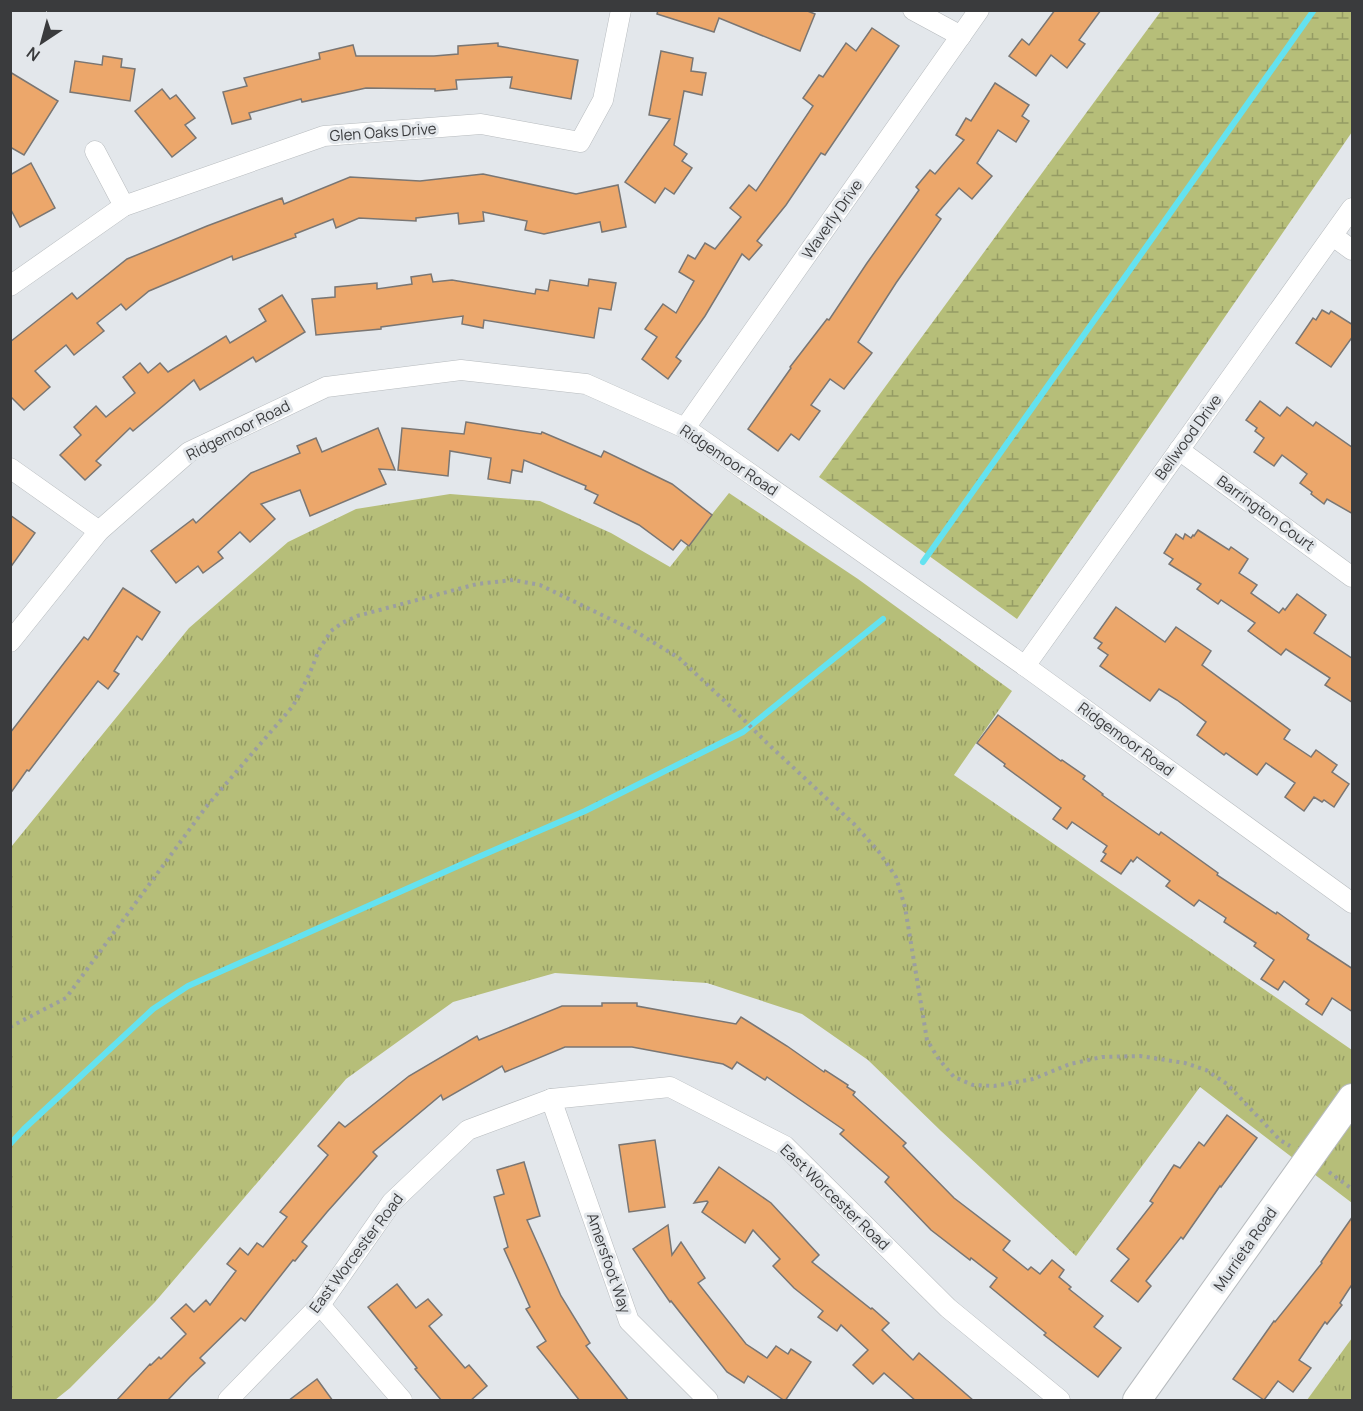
<svg xmlns="http://www.w3.org/2000/svg" width="1363" height="1411" font-family="Manrope,sans-serif">
<style>
.grass{fill:url(#grass-tufts)}
.wetland{fill:url(#wetland-marsh)}
.lines{fill:none;stroke-linecap:round;stroke-linejoin:round}
.stream{stroke:#64e2f0;stroke-width:6}
.building{fill:#eca76b;stroke:#7a7673;stroke-width:1.5}
.street-casing{stroke:#b7bbbe;stroke-width:21}
.secondary-casing{stroke:#b7bbbe;stroke-width:30}
.path{stroke:#9b9ea1;stroke-width:4;stroke-dasharray:3 4.5;stroke-linecap:butt}
.street{stroke:#fff;stroke-width:20}
.secondary{stroke:#fff;stroke-width:28}
.labels{text-anchor:middle;dominant-baseline:central;stroke-width:6;stroke-linejoin:round;paint-order:stroke}
.street-label{font-size:15px;fill:#3a3b3d;stroke:#e3e7eb}
</style>
<defs>
<pattern id="grass-tufts" width="24" height="20" patternUnits="userSpaceOnUse" patternTransform="scale(1.5)"><rect width="24" height="20" fill="#b6be79"/><path d="M3 7l-1-3M5 7V3M7 7l1-3M15 17l-1-3M17 17v-4M19 17l1-3" fill="none" stroke="#959c64"/></pattern>
<pattern id="wetland-marsh" width="20" height="14" patternUnits="userSpaceOnUse" patternTransform="scale(1.5)"><rect width="20" height="14" fill="#b6be79"/><path d="M1 5h8M5 5V1M11 12h8M15 12V8" fill="none" stroke="#959c64"/></pattern>
</defs>
<rect width="100%" height="100%" fill="#e3e7eb"/>
<g class="grass">
<path d="M729,493l129,86 154,112 -58,84 398,275v153l-152,-116 -124,169 -135,-125 -73,-71 -66,-46 -95,-31 -152,-10 -102,29 -107,77 -191,223 -85,86 -15,12h-44v-553l178,-219 99,-86 68,-33 94,-15 90,7 71,32 59,34z"/>
<path d="M1352,1338v62h-45z"/>
</g>
<path class="wetland" d="M1161,11h191v121l-335,487 -198,-142z"/>
<g class="lines">
<g class="stream">
<path d="M923,562l391,-552"/>
<path d="M10,1144l14,-15 129,-120 35,-23 288,-128 109,-47 158,-79 140,-113"/>
</g>
</g>
<g class="building">
<path d="M658,10h147l10,4 -15,37 -81,-33 -5,14 -57,-18z"/>
<path d="M1055,10h46l-22,30 6,4 -18,24 -16,-13 -15,21 -27,-20 13,-17 7,6z"/>
<path d="M872,28l27,18 -74,109 -4,-2 -35,52 -29,36 5,4 -13,15 -7,-6 -37,62 -29,41 5,4 -13,18 -26,-20 15,-22 -12,-8 18,-25 13,9 18,-32 -15,-9 9,-17 7,4 10,-16 10,6 26,-32 -11,-9 19,-23 7,6 57,-85 -10,-8 16,-23 4,2 23,-34 10,8z"/>
<path d="M498,43v3l80,14 -7,39 -61,-11 2,-11 -56,3 1,9 -22,2v-2l-69,-1 -64,14 -1,-3 -52,14 2,6 -19,5 -9,-32 24,-6 -3,-8 76,-19 -1,-6 34,-8 3,11h78l24,-2v-8z"/>
<path d="M661,51l32,7 -2,13 15,2 -4,22 -18,-4 -10,54 13,9 -5,7 10,7 -18,26 -9,-6 -10,15 -30,-21 45,-63 -21,-4z"/>
<path d="M103,56l19,3 -1,8 14,2 -5,32 -60,-9 5,-31 27,4z"/>
<path d="M10,72l48,29 -34,54 -14,-8z"/>
<path d="M995,83l34,22 -7,11 7,5 -13,21 -18,-12 -21,33 15,13 -20,23 -13,-11 -23,27 5,4 -45,64 -38,59 14,11 -28,36 -14,-10 -19,26 9,6 -21,29 -8,-6 -13,17 -30,-22 43,-61 -1,-1 37,-48 2,1 38,-57 52,-73 -3,-3 14,-17 5,4 29,-34 -8,-5 10,-17 5,3z"/>
<path d="M162,89l8,10 6,-4 19,23 -10,7 11,13 -24,19 -37,-46z"/>
<path d="M31,163l24,45 -35,19 -10,-19v-33z"/>
<path d="M483,174l93,20 42,-9 8,42 -24,5 -2,-10 -56,12 -19,-4 2,-9 -44,-9 1,9 -25,3 -1,-11 -42,5v3l-57,-3 -23,10 -3,-9 -38,15 1,3 -63,23 -1,-4 -83,35 -23,19 -5,-6 -24,19 7,8 -30,24 -8,-10 -31,26 15,16 -26,23 -14,-14v-54l62,-49 5,6 50,-40 80,-33 48,-18 27,-10 2,6 66,-27 70,4z"/>
<path d="M431,274l2,8 19,-2 83,14 1,-5 12,2 2,-11 38,6 1,-7 27,4 -5,27 -12,-2 -5,30 -110,-18 -1,8 -21,-4 1,-8 -82,11v2l-65,6 -4,-36 23,-2v-10l42,-4v6l35,-5 -1,-7z"/>
<path d="M282,295l23,37 -49,30 -3,-5 -53,33 -6,-10 -61,51 -3,-3 -34,33 5,4 -16,15 -25,-25 21,-20 -7,-8 22,-21 10,11 29,-24 -12,-16 17,-14 8,10 12,-10 8,9 58,-36 4,7 36,-22 -7,-12z"/>
<path d="M1322,310l7,4 2,-3 22,14v11l-22,31 -35,-24 17,-25 3,2z"/>
<path d="M1260,401l20,15 7,-9 26,19 3,-4 37,26v66l-26,-15 -3,5 -13,-10 1,-2 -12,-9 7,-9 -25,-19 -8,11 -20,-14 10,-14 -9,-7 2,-3 -11,-8z"/>
<path d="M466,422l75,12 1,-2 59,25 3,-6 68,33 40,31 -23,31 -8,-6 -8,10 -34,-25 -45,-22 4,-8 -13,-6 1,-3 -62,-26 -2,12 -10,-2 -2,13 -22,-4 3,-21 -41,-7 -2,25 -50,-6 4,-42 62,6z"/>
<path d="M378,428l17,42 -16,-1 7,15 -76,32 -10,-26 -39,14 14,15 -25,23 -10,-10 -22,20 5,6 -20,15 -5,-7 -22,17 -25,-32 42,-32 3,4 55,-50 49,-20 -3,-7 19,-8 6,14z"/>
<path d="M10,515l25,18 -25,35z"/>
<path d="M1198,530l31,20 2,-3 17,12 -9,14 18,12 -6,8 28,20 4,-5 2,2 12,-16 29,21 -12,18 39,26v44l-28,-18 5,-7 -44,-29 -5,6 -33,-24 7,-8 -34,-23 -3,4 -21,-15 4,-5 -32,-20 4,-5 -9,-6 12,-19 7,5 2,-5 6,4 2,-3 1,1z"/>
<path d="M123,588l37,24 -18,28 -5,-4 -23,35 5,3 -11,15 -10,-8 -69,90 -2,-1 -17,24v-61l74,-96 4,3z"/>
<path d="M1116,607l49,35 11,-15 35,24 -9,14 88,65 -6,9 27,18 5,-7 21,15 -5,7 17,12 -15,23 -10,-7 -2,2 -8,-5 -10,14 -19,-14 10,-14 -29,-20 -9,12 -31,-22 -2,2 -27,-20 9,-13 -29,-22 -18,-11 -9,12 -50,-35 8,-11 -10,-7 4,-5 -8,-5z"/>
<path d="M998,715l63,46 1,-1 23,16 -2,3 20,15 -1,1 57,40 2,-3 57,41 -1,2 59,39 1,-2 32,23 -2,4 46,30v43l-21,-14 -10,17 -16,-11 3,-4 -25,-19 -6,9 -17,-11 13,-19 -20,-14 2,-3 -32,-21 2,-4 -27,-18 -5,6 -28,-20 4,-5 -33,-24 -4,5 -2,-2 -10,14 -20,-13 5,-7 -3,-2 4,-6 -35,-24 -5,7 -14,-10 8,-11 -57,-42 1,-2 -28,-21z"/>
<path d="M602,1003h35v3l99,18 5,-7 46,29 37,26 1,-2 23,15 -1,2 8,5 -2,3 53,48 -3,3 51,52 56,43 -7,9 25,20 3,-3 9,7 12,-14 12,10 -5,7 12,10 -2,2 34,27 -9,11 27,21 -23,29 -54,-42 2,-2 -56,-46 7,-9 -26,-20 -1,2 -39,-30 -46,-48 4,-5 -49,-43 4,-4 -77,-53 -2,3 -28,-18 -5,7 -9,-5 -91,-17h-67l-60,25 -3,-6 -59,34 -2,-5 -68,57 4,4 -50,56 -25,30 5,4 -12,15 -2,-1 -48,61 -4,-3 -41,40 5,5 -15,14 -23,24h-51l34,-37 1,1 8,-8 2,2 25,-25 -15,-16 15,-14 8,8 12,-12 4,5 26,-34 -9,-7 13,-16 8,7 9,-12 6,4 24,-30 -7,-5 48,-57 -10,-9 21,-24 6,5 64,-51 68,-40 2,4 83,-34h40z"/>
<path d="M1227,1115l30,23 -36,49 -1,-1 -37,53 -2,-2 -35,44 5,5 -13,16 -27,-21 18,-22 -12,-10 36,-46 -3,-2 24,-36 6,3 19,-26 5,4z"/>
<path d="M655,1140l10,67 -36,5 -10,-67z"/>
<path d="M524,1162l16,54 -13,4 34,76 29,47 -4,3 43,55h-49l-43,-54 9,-6 -20,-32 4,-2 -26,-58 4,-2 -14,-50 10,-3 -7,-24z"/>
<path d="M719,1167l52,36 48,52 -7,7 59,47 1,-1 17,15 -7,7 31,30 6,-7 55,48h-58l-32,-28 -11,11 -20,-19 15,-15 -27,-25 -4,6 -19,-14 5,-6 -29,-23 -21,-22 7,-7 -27,-29 -8,13 -43,-31 6,-10 -1,-1 -13,2z"/>
<path d="M1353,1216v67l-13,20 2,2 -15,19 -2,-2 -26,38 12,8 -18,24 -15,-11 -14,19 -31,-21 41,-58 1,1 47,-59 -1,-1z"/>
<path d="M668,1225l4,30 9,-13 24,36 -7,5 48,61 21,14 9,-12 12,8 3,-5 20,13 -26,39 -37,-25 -4,7 -17,-11 -56,-71 -1,1 -37,-53z"/>
<path d="M397,1284l19,24 12,-9 14,16 -13,11 36,42 4,-3 18,21 -17,15h-28l-27,-32 2,-1 -49,-61z"/>
<path d="M317,1379l16,22h-45z"/>
</g>
<g class="lines">
<g class="street-casing">
<g id="street">
<path d="M913,10l48,26"/>
<path d="M95,151l29,55"/>
<path d="M1333,236l19,14"/>
<path d="M10,286l114,-80 200,-70 157,-12 99,18 23,-42 18,-90"/>
<path d="M685,428l294,-418"/>
<path d="M1179,450l173,127"/>
<path d="M10,468l89,63"/>
<path d="M10,642l89,-111 90,-79 137,-65 135,-17 125,14 99,44 340,238 327,237"/>
<path d="M1025,666l327,-458"/>
<path d="M551,1099l78,222 79,79"/>
<path d="M320,1305l82,95"/>
<path d="M228,1400l92,-95 72,-103 76,-72 83,-31 119,-12 115,59 163,162 112,92"/>
</g>
</g>
<g class="secondary-casing">
<path id="secondary" d="M1137,1400l215,-302"/>
</g>
<g class="path">
<path d="M10,1027l56,-29 140,-191 87,-101 16,-31 10,-25 12,-19 11,-8 15,-7 120,-32 36,-4 27,5 93,45 46,28 52,49 36,36 88,82 24,27 17,25 9,30 22,133 11,18 16,19 19,8 21,1 39,-7 37,-15 32,-7 38,-1 45,7 21,7 21,14 53,56 10,6"/>
<path d="M1329,1172l23,17"/>
</g>
<use href="#street" class="street"/>
<use href="#secondary" class="secondary"/>
</g>
<g class="labels">
<g class="street-label">
<text transform="translate(383 132) rotate(-4)">Glen Oaks Drive</text>
<text transform="translate(832 219) rotate(-55)">Waverly Drive</text>
<text transform="translate(238 430) rotate(-27)">Ridgemoor Road</text>
<text transform="translate(1188 437) rotate(-54)">Bellwood Drive</text>
<text transform="translate(729 460) rotate(34)">Ridgemoor Road</text>
<text transform="translate(1266 513) rotate(36)">Barrington Court</text>
<text transform="translate(1126 739) rotate(36)">Ridgemoor Road</text>
<text transform="translate(835 1197) rotate(44)">East Worcester Road</text>
<text transform="translate(1245 1249) rotate(-55)">Murrieta Road</text>
<text transform="translate(356 1253) rotate(-53)">East Worcester Road</text>
<text transform="translate(609 1263) rotate(71)">Amersfoot Way</text>
</g>
</g>
<rect width="1363" height="1411" fill="none" stroke="#3a3b3d" stroke-width="24"/>
<g transform="translate(42 42) rotate(216)" stroke="#e3e7eb" stroke-width="4.5" paint-order="stroke">
<path d="M0-4.5L10 22L0 15L-10 22Z" fill="#3a3b3d"/>
<text y="-9" font-size="16" font-weight="bold" text-anchor="middle" fill="#3a3b3d">N</text>
</g>
</svg>
